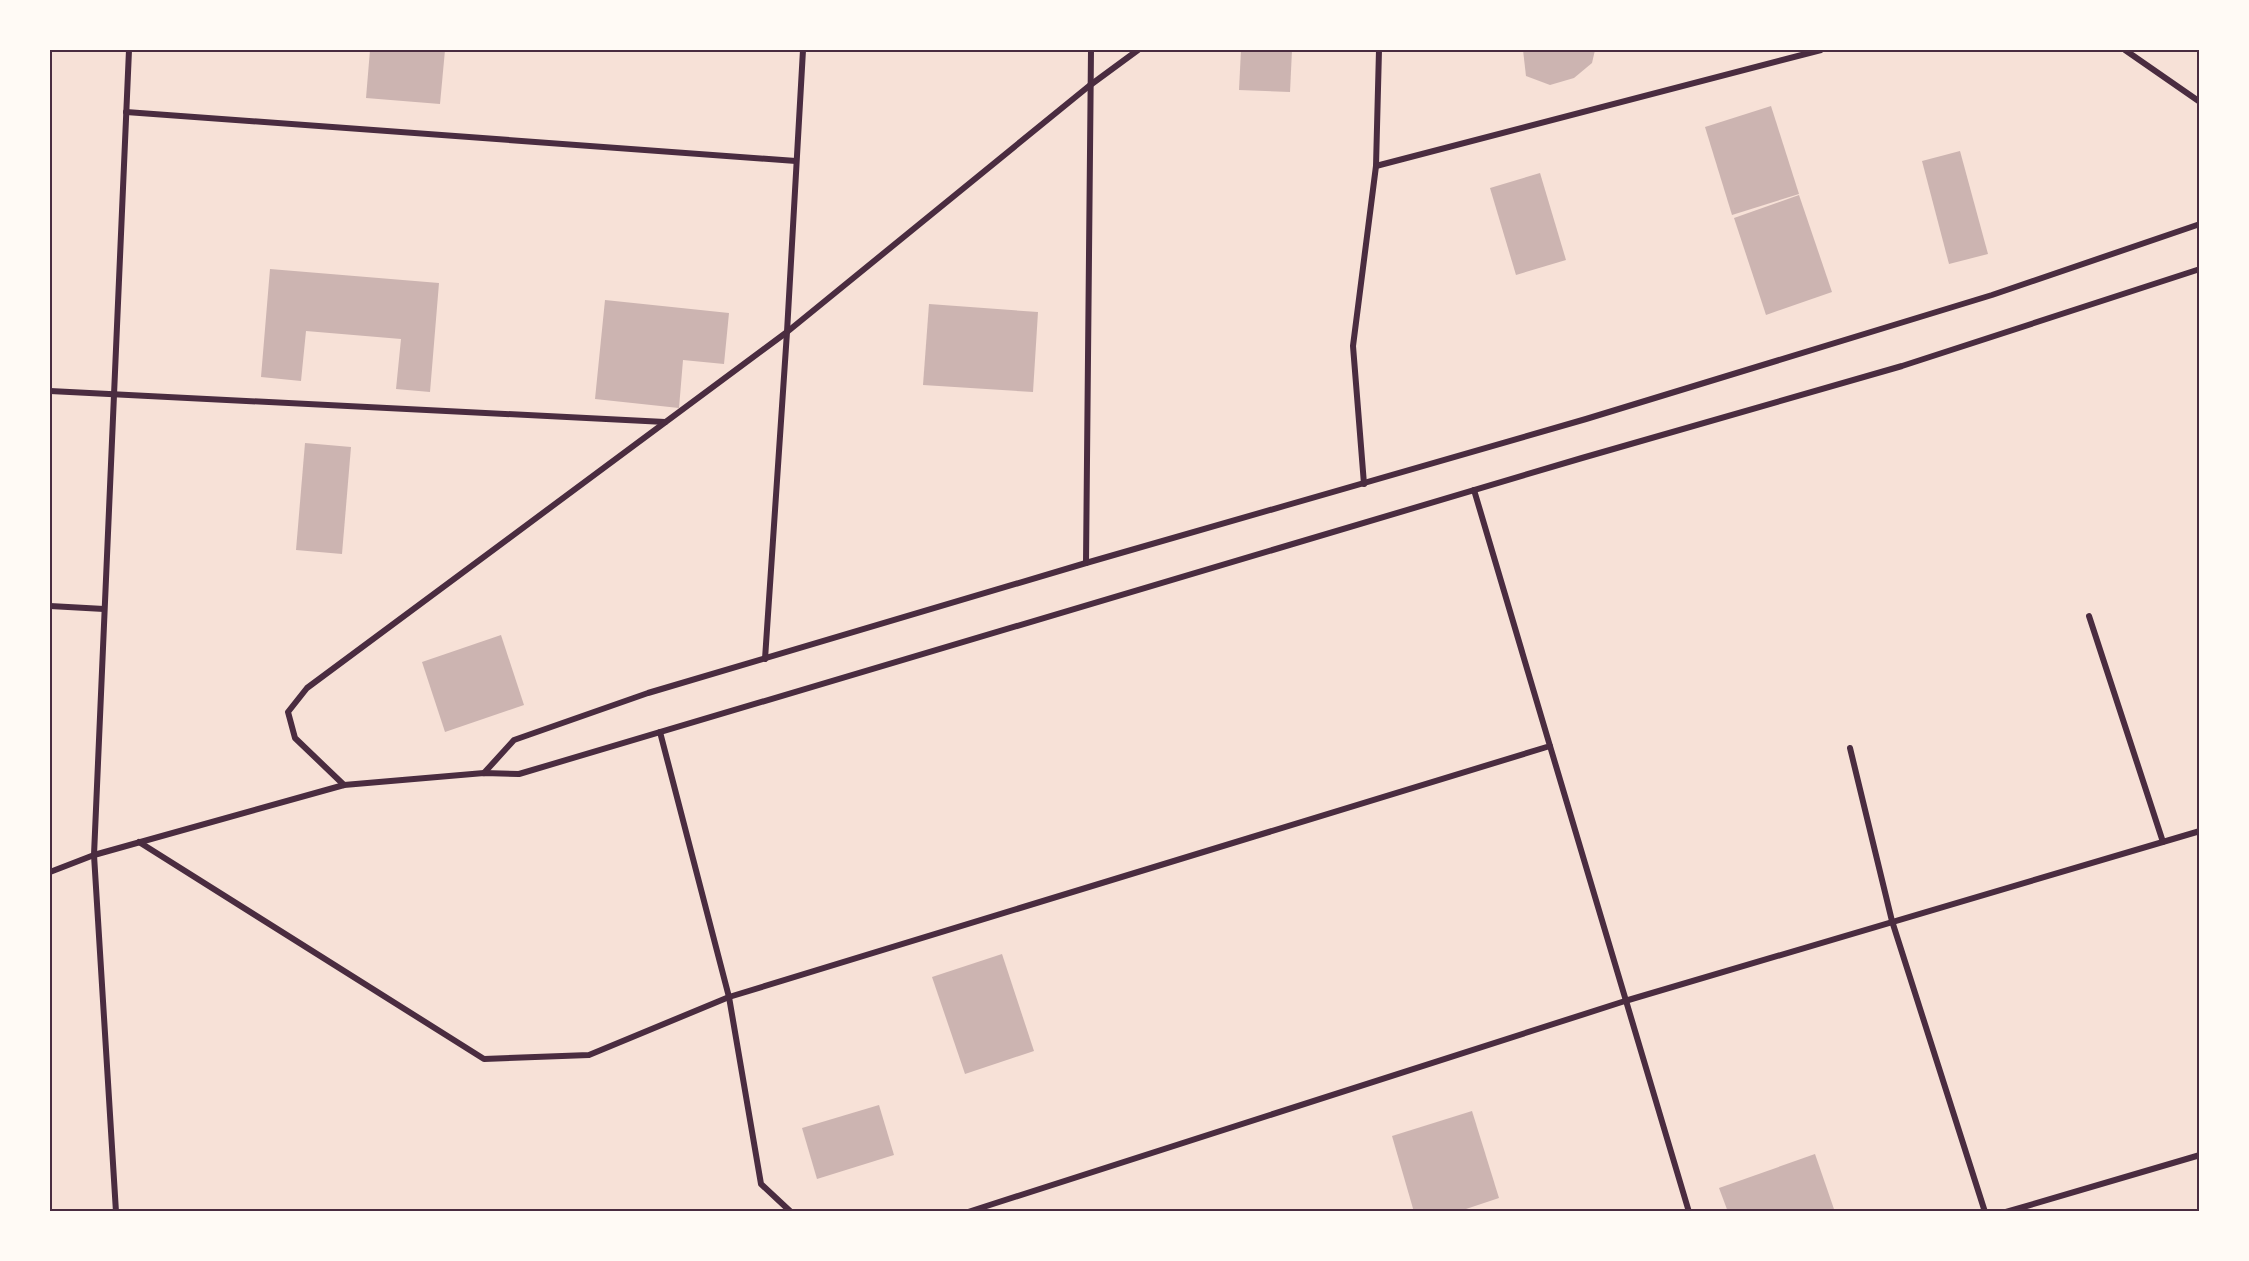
<svg xmlns="http://www.w3.org/2000/svg" width="2249" height="1261" font-family="Helvetica,sans-serif">
<style>
.building{fill:#ccb4b1}
.lines{fill:none;stroke-linecap:round;stroke-linejoin:round}
.minor{stroke:#4a2c40;stroke-width:6}
.neatline{fill:none;stroke:#4a2c40;stroke-width:2}
</style>
<rect width="100%" height="100%" fill="#f7e1d7"/>
<g class="building">
<path d="M370,50h75l-5,54 -74,-6z"/>
<path d="M1241,50h51l-2,42 -51,-2z"/>
<path d="M1523,50h72l-3,13 -18,15 -24,7 -24,-9z"/>
<path d="M1771,106l28,88 -67,21 -27,-88z"/>
<path d="M1960,151l28,103 -39,10 -27,-103z"/>
<path d="M1540,173l26,87 -50,15 -26,-87z"/>
<path d="M1799,195l33,97 -66,23 -32,-97z"/>
<path d="M270,269l169,14 -9,109 -34,-3 5,-50 -95,-8 -5,50 -40,-4z"/>
<path d="M605,300l124,13 -5,51 -41,-4 -4,48 -84,-9z"/>
<path d="M929,304l109,8 -5,80 -110,-7z"/>
<path d="M305,443l46,4 -9,107 -46,-4z"/>
<path d="M501,635l23,70 -79,27 -23,-70z"/>
<path d="M1002,954l32,97 -69,23 -33,-97z"/>
<path d="M879,1105l15,50 -77,24 -15,-51z"/>
<path d="M1472,1111l27,87 -42,14h-43l-22,-76z"/>
<path d="M1815,1154l20,58h-107l-9,-24z"/>
</g>
<g class="lines">
<g class="minor">
<path d="M1379,50l-3,116 445,-116"/>
<path d="M2125,50l75,52"/>
<path d="M126,112l670,49"/>
<path d="M50,391l615,31"/>
<path d="M1364,484l-11,-138 23,-180"/>
<path d="M1086,563l5,-513"/>
<path d="M50,606l54,3"/>
<path d="M2089,616l74,226"/>
<path d="M765,659l22,-327 16,-282"/>
<path d="M660,732l69,265 32,187 30,28"/>
<path d="M1550,746l139,466"/>
<path d="M1850,748l42,173 93,291"/>
<path d="M484,773l30,-33 134,-47 438,-130 500,-144 406,-124 208,-71"/>
<path d="M344,785l-49,-47 -7,-26 19,-24 480,-356 302,-246 49,-36"/>
<path d="M139,842l345,217 105,-4 140,-58 821,-251 -76,-256"/>
<path d="M50,872l44,-17 35,-805"/>
<path d="M116,1212l-22,-357 250,-70 140,-12 35,1 1063,-316 320,-92 298,-97"/>
<path d="M968,1212l657,-211 575,-170"/>
<path d="M2006,1212l194,-57"/>
</g>
</g>
<rect width="2249" height="1261" fill="none" stroke="#fffaf5" stroke-width="102"/>
<rect x="51" y="51" width="2147" height="1159" class="neatline"/>
</svg>
